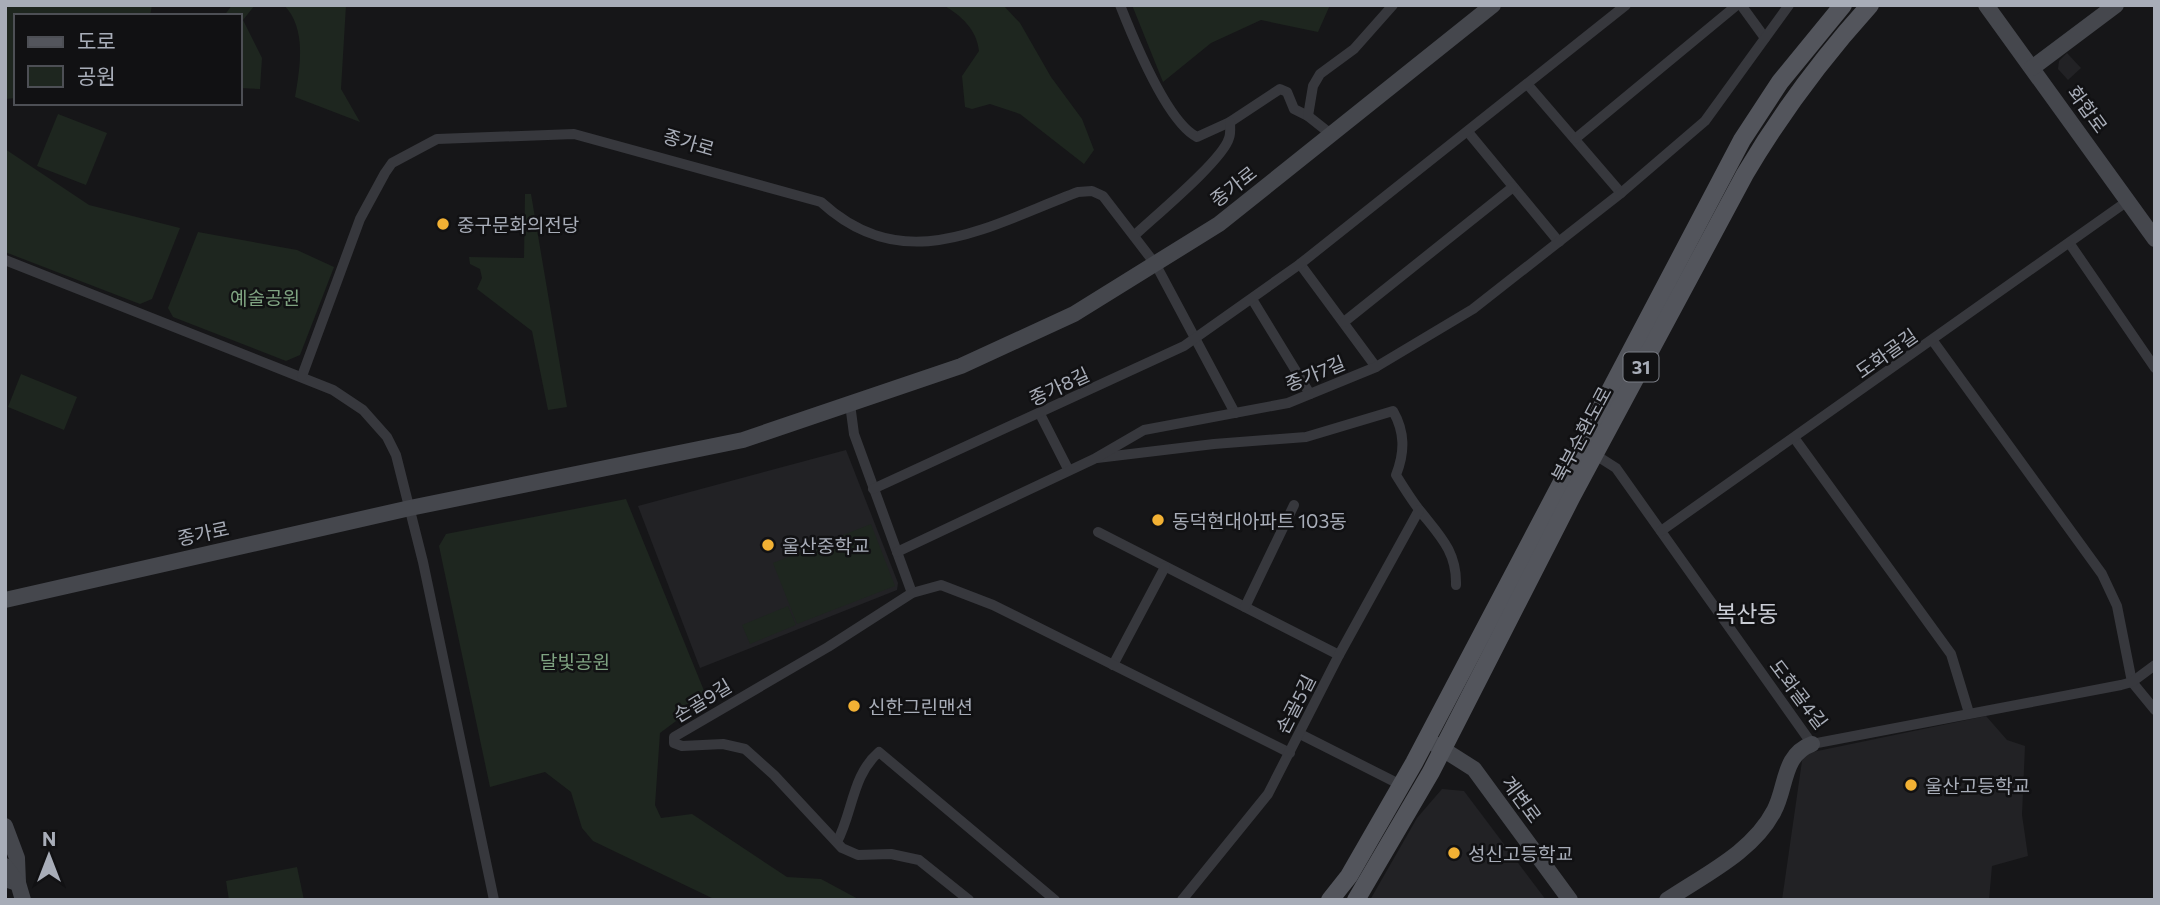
<svg xmlns="http://www.w3.org/2000/svg" width="2160" height="905" font-family="Commissioner,'Noto Sans KR',sans-serif">
<style>
.built{fill:#222225}
.green{fill:#1e261f}
.lines{fill:none;stroke-linecap:round;stroke-linejoin:round}
.street{stroke:#37383d;stroke-width:10}
.secondary{stroke:#45474d;stroke-width:16}
.primary{stroke:#53555c;stroke-width:18}
.poi-dot{fill:#f2b134;stroke:#111113;stroke-width:2.5}
.labels{text-anchor:middle;dominant-baseline:central;stroke-width:5;stroke-linejoin:round;paint-order:stroke}
.shield{fill:#111113;stroke:#7b7e86;stroke-width:2}
.shield-label{font-size:18px;font-weight:bold;fill:#a8adb8}
.street-label{font-size:19px;fill:#a8adb8;stroke:#111113}
.poi-label{font-size:19px;fill:#a8adb8;stroke:#111113;text-anchor:start}
.park-label{font-size:19px;fill:#7fa381;stroke:#111113}
.quarter-label{font-size:23px;fill:#c9ccd4;stroke:#111113}
</style>
<rect width="100%" height="100%" fill="#161618"/>
<g class="built">
<path d="M2067,53l14,15 -13,12 -10,-11 1,-8z"/>
<path d="M846,450l52,133 -1,7 -197,78 -62,-162z"/>
<path d="M1986,716l21,24 18,6 -3,69 6,41 -36,10 -3,34h-207l21,-146z"/>
<path d="M1442,789l22,2 82,109h-176l47,-82z"/>
</g>
<g class="green">
<path d="M5,5h147l-2,11h-134v82l-11,1z"/>
<path d="M232,5h23l-12,15 19,38 -2,31 -20,-1v-72h-16z"/>
<path d="M284,5h62l-5,84 19,33 -65,-25c5,-30 12,-68 -11,-92z"/>
<path d="M943,5h60l17,18 31,54 31,42 12,31 -10,14 -64,-50 -30,-10 -18,5 -7,-2 -3,-31 17,-25c-2,-21 -18,-36 -36,-46z"/>
<path d="M1132,5h198l-12,27 -57,-12 -50,23 -48,39z"/>
<path d="M58,114l49,19 -21,52 -49,-19z"/>
<path d="M5,149l84,56 91,23 -28,71 -12,5 -135,-52z"/>
<path d="M525,194h6l36,213 -19,3 -16,-79 -55,-42 5,-11 -2,-9 -10,-5 -1,-7 55,1z"/>
<path d="M198,232l99,18 37,17 -34,88 -14,6 -113,-44 -5,-9z"/>
<path d="M21,374l56,23 -13,33 -56,-23z"/>
<path d="M626,499l81,199 -47,35 -5,72 6,13 31,-4 95,63 34,2 39,21h-144l-123,-59 -11,-13 -11,-36 -26,-20 -55,15 -51,-241 7,-12z"/>
<path d="M871,524l24,62 -98,38 -24,-61z"/>
<path d="M788,606l8,19 -46,19 -8,-19z"/>
<path d="M297,867l7,33h-75l-3,-19z"/>
</g>
<g class="lines">
<g class="street">
<path d="M1120,5c13,33 47,117 77,132l33,-15 50,-33 7,3 7,17 14,7 24,19"/>
<path d="M1741,5l24,33"/>
<path d="M1528,85l93,108"/>
<path d="M1308,116l5,-30 7,-12 34,-25 39,-44"/>
<path d="M1468,132l91,110"/>
<path d="M1575,139l162,-134"/>
<path d="M1135,235c19,-18 88,-75 94,-97 2,-5 1,-12 1,-16"/>
<path d="M2070,244l85,124"/>
<path d="M5,260l328,130 30,20 24,27 9,18 27,107 71,338"/>
<path d="M1300,264l76,103"/>
<path d="M1252,299l58,95"/>
<path d="M1344,322l169,-135"/>
<path d="M1933,341l169,233 15,32 15,76 23,28"/>
<path d="M302,376l58,-157 25,-46 7,-10 45,-24 137,-5 247,68c84,77 166,24 257,-10l14,-1 11,5 53,69 79,148"/>
<path d="M850,404l4,30 58,159"/>
<path d="M1040,414l28,55"/>
<path d="M1795,439l156,215 18,59"/>
<path d="M1594,454l22,14 196,276 309,-59 11,-3 23,-17"/>
<path d="M1097,458l117,-14 92,-7 87,-26c12,21 12,41 3,64 8,13 16,26 25,37 19,24 36,40 35,73"/>
<path d="M873,489l311,-143 116,-82 326,-259"/>
<path d="M1661,531l468,-331"/>
<path d="M1098,532l241,123"/>
<path d="M897,552l197,-93 50,-29 144,-27 88,-36 97,-58 148,-116 84,-72 84,-116"/>
<path d="M1245,607l49,-102"/>
<path d="M1113,665l52,-98"/>
<path d="M1300,734l101,51"/>
<path d="M837,842c16,-30 15,-67 42,-90l176,148"/>
<path d="M969,900l-50,-40 -28,-6 -33,1 -16,-7 -68,-73 -29,-26 -22,-5 -41,2 -8,-3v-6l154,-90 84,-54 29,-8 52,20 297,148"/>
<path d="M1182,900l86,-106 71,-139 80,-145"/>
</g>
<g class="secondary">
<path d="M1986,5l169,234"/>
<path d="M2032,68l84,-63"/>
<path d="M5,600l405,-92 333,-68 218,-74 113,-52 145,-90 274,-219"/>
<path d="M1433,743l41,26 96,131"/>
<path d="M5,826l12,32 1,25 -13,-4"/>
<path d="M5,866l13,17 5,17"/>
<path d="M1667,900c37,-25 86,-48 107,-89 13,-24 8,-56 38,-67"/>
</g>
<g class="primary">
<path d="M1330,900l19,-24 65,-113 328,-623 38,-58 63,-77"/>
<path d="M1356,900l75,-128 140,-274 174,-324c36,-61 78,-117 125,-169"/>
</g>
</g>
<g class="poi-dot">
<circle cx="443" cy="224" r="7"/>
<circle cx="1158" cy="520" r="7"/>
<circle cx="768" cy="545" r="7"/>
<circle cx="854" cy="706" r="7"/>
<circle cx="1911" cy="785" r="7"/>
<circle cx="1454" cy="853" r="7"/>
</g>
<g class="labels">
<rect class="shield" x="1623.5" y="352.5" width="35" height="29" rx="5"/>
<g class="shield-label">
<text x="1641" y="367">31</text>
</g>
<g class="street-label">
<text transform="translate(2088 109) rotate(54)">화합로</text>
<text transform="translate(689 142) rotate(16)">종가로</text>
<text transform="translate(1233 186) rotate(-38)">종가로</text>
<text transform="translate(1886 353) rotate(-35)">도화골길</text>
<text transform="translate(1315 373) rotate(-22)">종가7길</text>
<text transform="translate(1059 386) rotate(-25)">종가8길</text>
<text transform="translate(1581 434) rotate(-62)">북부순환도로</text>
<text transform="translate(203 533) rotate(-12)">종가로</text>
<text transform="translate(1799 694) rotate(53)">도화골4길</text>
<text transform="translate(702 700) rotate(-31)">손골9길</text>
<text transform="translate(1295 704) rotate(-63)">손골5길</text>
<text transform="translate(1522 799) rotate(54)">계변로</text>
</g>
<g class="poi-label">
<text x="457" y="224">중구문화의전당</text>
<text x="1172" y="520">동덕현대아파트 103동</text>
<text x="782" y="545">울산중학교</text>
<text x="868" y="706">신한그린맨션</text>
<text x="1925" y="785">울산고등학교</text>
<text x="1468" y="853">성신고등학교</text>
</g>
<g class="park-label">
<text x="265" y="297">예술공원</text>
<text x="575" y="661">달빛공원</text>
</g>
<g class="quarter-label">
<text x="1747" y="613">복산동</text>
</g>
</g>
<rect width="2160" height="905" fill="none" stroke="#a8adb8" stroke-width="14"/>
<rect x="14" y="14" width="228" height="91" fill="#111113" stroke="#4d4f55" stroke-width="2"/>
<rect x="28" y="37" width="35" height="10" fill="#53555c" stroke="#4d4f55" stroke-width="2"/>
<text x="77" y="49" font-size="21" fill="#a8adb8">도로</text>
<rect x="28" y="66" width="35" height="21" fill="#1e261f" stroke="#4d4f55" stroke-width="2"/>
<text x="77" y="84" font-size="21" fill="#a8adb8">공원</text>
<g transform="translate(49 856)" stroke="#111113" stroke-width="5" paint-order="stroke">
<path d="M0-5L12 26L0 18L-12 26Z" fill="#a8adb8"/>
<text y="-10" font-size="19" font-weight="bold" text-anchor="middle" fill="#a8adb8">N</text>
</g>
</svg>
